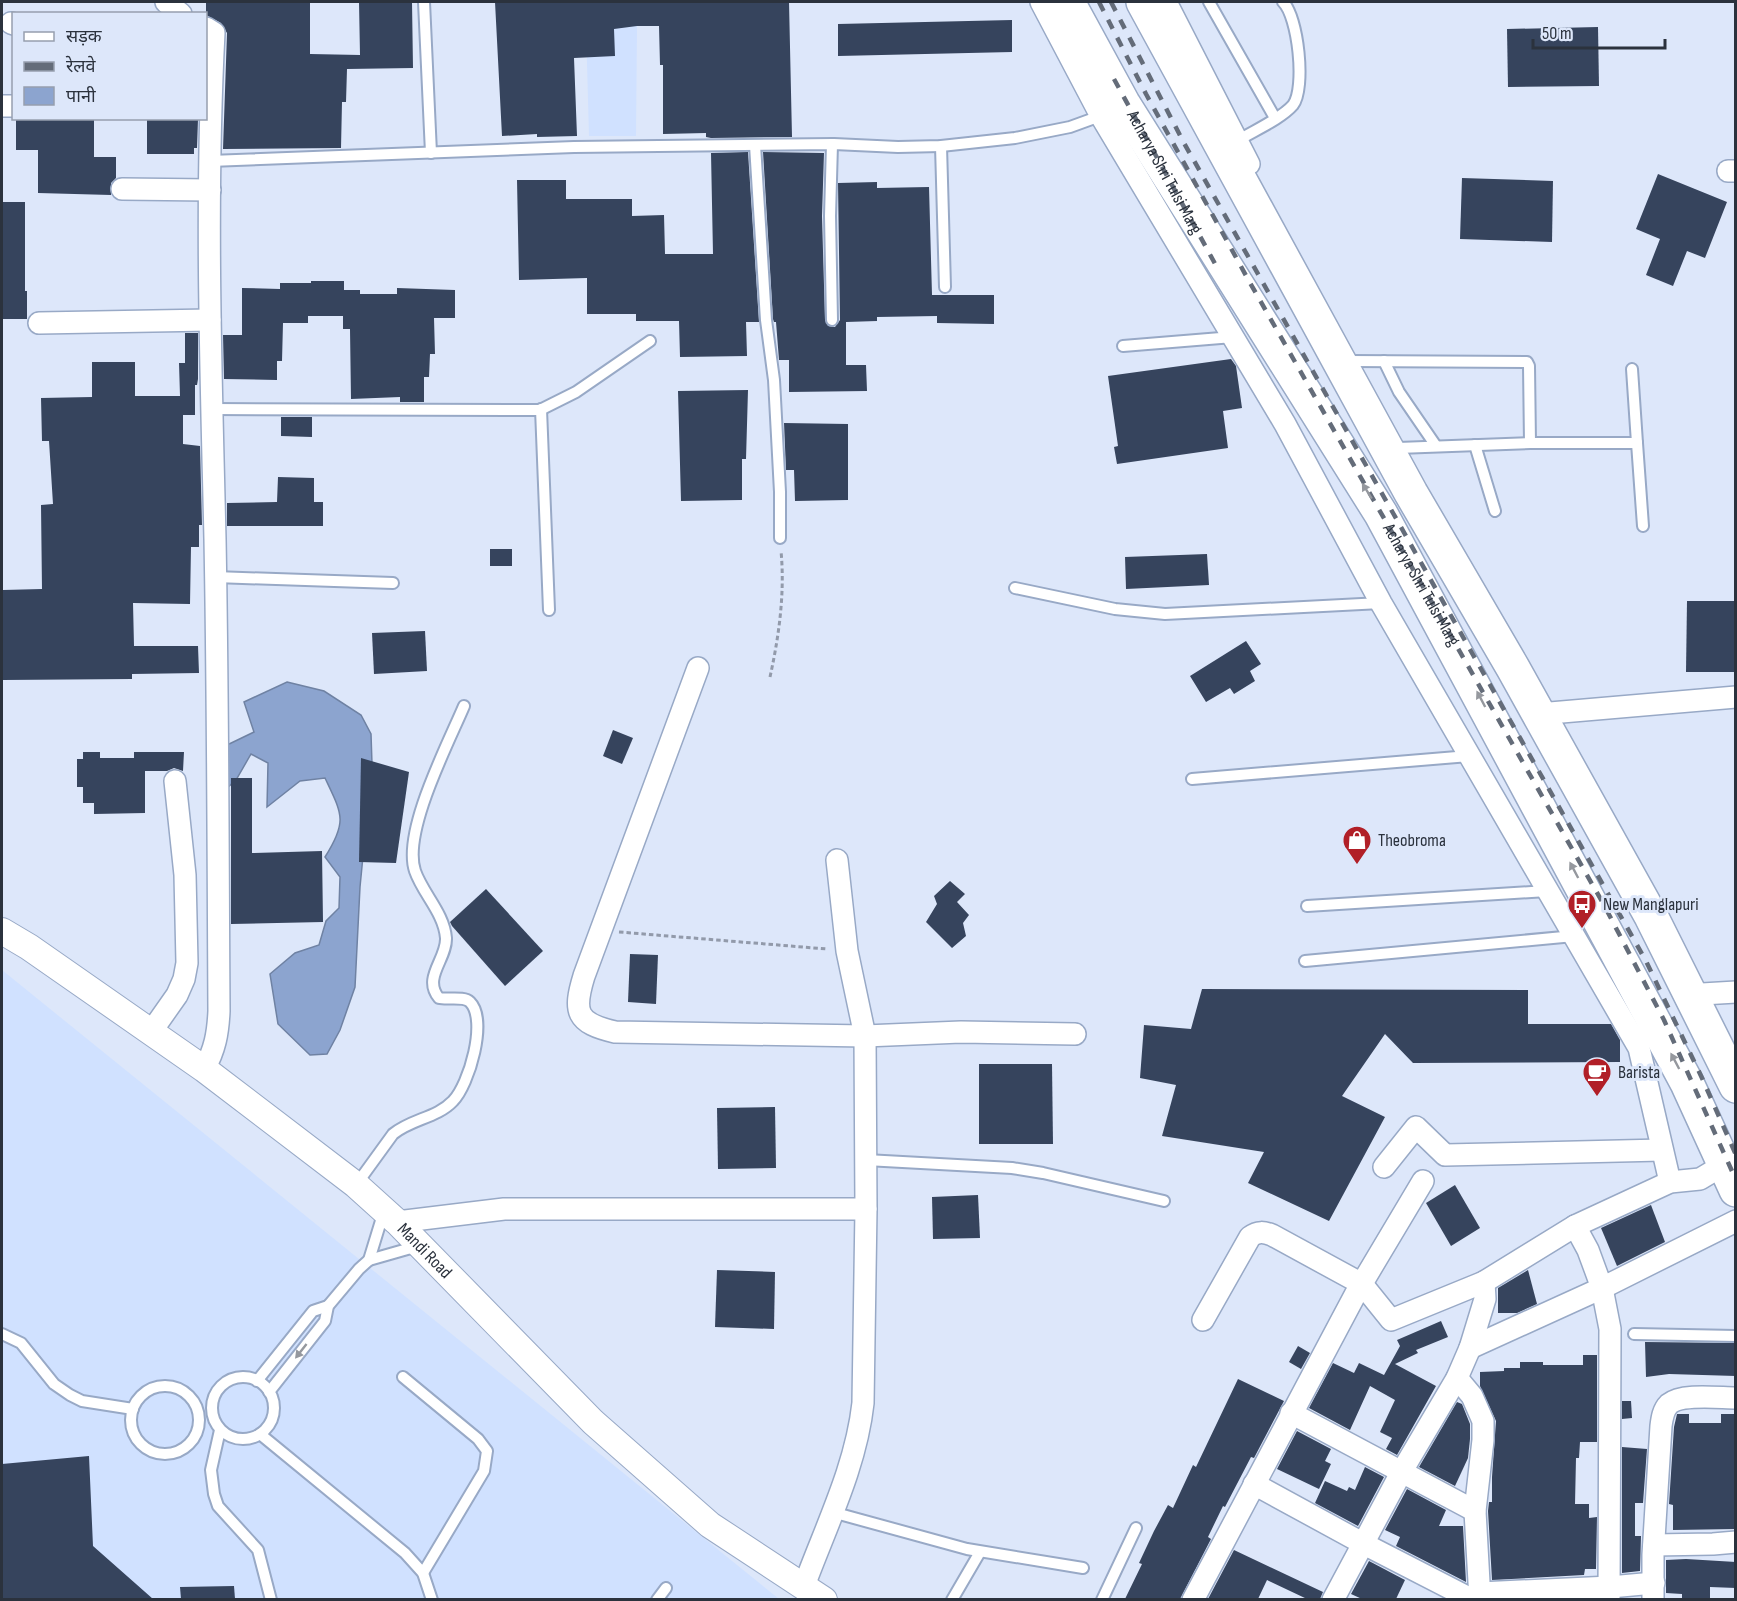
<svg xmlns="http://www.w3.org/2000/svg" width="1737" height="1601" font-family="'Sofia Sans Condensed','Noto Sans Devanagari',sans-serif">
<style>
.built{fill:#d0e1ff}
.water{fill:#8ca4cf;stroke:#6f82a3;stroke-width:1.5}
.building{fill:#36445d}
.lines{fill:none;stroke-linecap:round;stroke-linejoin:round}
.service-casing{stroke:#98a9c6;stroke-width:14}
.minor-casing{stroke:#98a9c6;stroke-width:24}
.tertiary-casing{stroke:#98a9c6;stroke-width:28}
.trunk-casing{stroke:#98a9c6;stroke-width:36}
.path{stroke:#929aaa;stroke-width:3;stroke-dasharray:4.5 3;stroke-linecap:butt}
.service{stroke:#fff;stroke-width:10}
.minor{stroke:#fff;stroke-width:21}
.tertiary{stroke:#fff;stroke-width:26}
.trunk{stroke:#fff;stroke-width:33}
.rail{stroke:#646c79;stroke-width:4.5;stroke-dasharray:10 10;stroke-linecap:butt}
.oneway{fill:#95989e}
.labels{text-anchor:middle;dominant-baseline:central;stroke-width:6;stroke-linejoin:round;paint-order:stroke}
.street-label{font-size:18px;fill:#2b323d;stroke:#dde7fa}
.poi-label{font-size:18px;fill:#2b323d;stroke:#dde7fa;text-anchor:start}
</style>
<rect width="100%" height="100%" fill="#dde7fa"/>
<g class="built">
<path d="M586,26h51l-1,110h-47z"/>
<path d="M2,970l777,629h-777z"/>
</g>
<path class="water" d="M287,682l37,9 37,24 10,19 1,30 -12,123 -5,100 -15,43 -13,24 -17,1 -32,-31 -8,-50 25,-21 24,-8 7,-24 13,-13 1,-31 -15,-20c23,-36 17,-43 0,-79l-25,3 -33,26 1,-44 -17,-9 -15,26 -9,8v-43l27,-13 -10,-30z"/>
<g class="building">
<path d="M206,2h104v52l50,1 -1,-53h53l1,66 -66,1 -1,33h-4l-1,46 -118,1 4,-116 -6,-10 -15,-8z"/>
<path d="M495,2h294l3,135 -81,1 -5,-1v-4l-43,1v-69h-3l-1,-39h-22l-23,3 1,27 -41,2 3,78 -40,1v-3l-35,2z"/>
<path d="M1012,20v32l-174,4v-32z"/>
<path d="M1598,27l1,59 -91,1 -1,-58z"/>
<path d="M16,118h78v39h22v21l-5,5v12l-73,-2v-43h-22z"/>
<path d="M147,119h51l-1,29h-3v6h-47z"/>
<path d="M748,152l11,170h-13l1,34 -67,1 -1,-36h-43v-7h-49v-36l-68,2 -2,-100h49v19h66v17l32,-1 1,39h48l-2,-101z"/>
<path d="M763,152l61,1 -2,63 3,104 3,6 7,1 5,-7 -2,-137 39,-1v6l52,-1 3,108h62v29l-57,-1v-7l-60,1v4l-31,1v43h20l1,26 -78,1v-32h-10l-3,-38h-2l-1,-3z"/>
<path d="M1658,174l69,28 -22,56 -18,-7 -14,35 -27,-11 14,-36 -24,-10z"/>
<path d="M1462,178l91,3 -1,61 -92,-3z"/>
<path d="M2,202h23v89h2v28h-25z"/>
<path d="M311,281h33v9h16v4h37v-6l58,2v28h-21l1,36h-5l-1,23h-5v25h-24v-5l-49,2 -1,-70h-7v-13h-35v7h-25l-1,38h-5v19l-53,-1 -1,-44h19v-47l38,1v-6h31z"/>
<path d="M185,333h13v46l-1,6h-2v30h-12v29l17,2 2,79h-3v22h-8l-1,57 -57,-1 1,43h64l1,27 -67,1v5l-130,1 1,-90 39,-1 -1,-84 12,-1 -4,-63h-7l-1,-43 51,-1v-35h43v34h45l-1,-33h6z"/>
<path d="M1231,359l5,7 6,42 -19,3 5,37 -111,16 -3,-17 4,-1 -10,-70z"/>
<path d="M748,390l-2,69h-4v41l-61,1 -3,-110z"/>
<path d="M281,417h31v20l-31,-1z"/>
<path d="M784,423l64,1v76l-53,1 -1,-31h-8z"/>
<path d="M278,477l36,1v24h9v24h-96v-23l50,-1z"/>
<rect x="490" y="549" width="22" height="17"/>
<path d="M1207,554l2,31 -83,4 -1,-32z"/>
<path d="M1687,601h49v71h-50z"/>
<path d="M425,631l2,40 -53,3 -2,-41z"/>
<path d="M1246,641l15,23 -11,7 5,10 -21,13 -4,-6 -24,14 -16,-26z"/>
<path d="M613,730l20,8 -11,26 -19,-8z"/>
<path d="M83,752h17v6h34v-6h50l-1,19 -9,-3 -7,3h-22v42l-51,1v-11h-11v-16h-6v-28h6z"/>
<path d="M361,758l48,14 -13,91 -37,-1z"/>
<path d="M231,778h21v75l70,-2 1,71 -92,2z"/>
<path d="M950,881l15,13 -8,8 12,13 -6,8 3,13 -14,12 -26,-26 11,-18 -3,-8z"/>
<path d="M486,889l57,62 -38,35 -53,-60 -2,-4z"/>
<path d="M630,954l28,1 -2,49 -28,-2z"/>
<path d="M1202,989l326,1v34h83l9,16v22l-207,1 -28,-29 -43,62 43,21 -56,104 -81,-38 16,-31 -102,-16 14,-51 -36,-7 4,-53 47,4z"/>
<path d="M979,1064h73l1,80h-74z"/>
<path d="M775,1107l1,61 -58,1 -1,-61z"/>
<path d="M1455,1185l25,43 -29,18 -25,-43z"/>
<path d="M978,1195l2,43 -47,1 -1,-42z"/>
<path d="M1651,1205l14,37 -48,24 -16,-38z"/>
<path d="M717,1270l58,2 -1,57 -59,-2z"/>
<path d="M1528,1270l9,34 -20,9h-19v-25z"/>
<path d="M1441,1321l7,16 -32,13 2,3 -23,11 41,22 -39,69 -11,-6 6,-11 -12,-6 15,-32 -25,-14 -20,44 -41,-22 24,-45 21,10 5,-10 25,12 16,-29 -3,-6z"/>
<path d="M1645,1342l91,1v33l-67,-2 -23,3z"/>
<path d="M1298,1346l12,7 -9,16 -12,-7z"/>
<path d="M1583,1355h14v87h-17l-1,16h-3l-1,46h14v14l8,-1 -1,52h-11l-1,6 -92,5 -4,-69 1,-9h3v-25l4,-56 -16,-35v-14l24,-1v-3h16v-6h23v3h40z"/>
<path d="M1238,1379l46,22 -30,57 -3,-1 -26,50 -2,-1 -15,31 3,2 -31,60h-55l17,-35 -3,-1 15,-32 14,-26 5,3 20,-43 3,2z"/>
<path d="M1622,1401h9l1,17 -10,1z"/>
<path d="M1457,1402l5,2 8,20v15l-2,19 -13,28 -36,-19z"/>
<path d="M1677,1414h12v9h32v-9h15v115l-63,1v-25l-4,-1 5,-77z"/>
<path d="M1297,1431l34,18 -6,12 6,3 -12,25 -42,-20z"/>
<path d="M1622,1447l25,2 -4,54h-8v33h6l-1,35 -18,2z"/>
<path d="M89,1456l4,90 60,53h-151v-135z"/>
<path d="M1365,1467l19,10 -26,49 -43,-23 10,-22 22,10 2,-4 6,3z"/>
<path d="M1407,1489l39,21 -7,16h24l3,56 -70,-36 4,-9 -15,-7z"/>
<path d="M1234,1550l89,42 -3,7h-13l-40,-19 -9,19h-50z"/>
<path d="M1686,1559l50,3v26l-26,-1v12h-28v-5l-16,-1v-33z"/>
<path d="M1369,1561l36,19 -9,19h-34l-11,-5z"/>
<path d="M234,1586l1,13h-54l-1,-12z"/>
</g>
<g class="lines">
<g class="service-casing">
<g id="service">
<path d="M424,2l7,151"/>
<path d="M1209,2l66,116"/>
<path d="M1237,141c16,-10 44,-22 56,-36 13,-17 5,-89 -10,-103"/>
<path d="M832,144l-2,72 2,104"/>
<path d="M755,145l11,175 8,60 6,112v46"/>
<path d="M941,146l4,141"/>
<path d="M210,161l364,-14 260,-3 64,3 43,-1 74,-8 55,-11 33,-12"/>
<path d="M1123,346l110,-9"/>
<path d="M1349,361l178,1 2,4 1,77h107l6,83"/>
<path d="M1384,361l15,31 37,54"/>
<path d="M1632,369l5,74"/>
<path d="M212,409l328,1 36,-18 74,-51"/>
<path d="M541,409l8,201"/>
<path d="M1475,445l20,66"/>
<path d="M1398,448l132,-5"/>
<path d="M215,577l178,6"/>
<path d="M1015,588l100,21 50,5 216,-11"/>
<path d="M1192,779l277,-23"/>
<path d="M1307,906l240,-15"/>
<path d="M1305,961l269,-25"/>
<path d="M866,1160l146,8 31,5 121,28"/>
<path d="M356,1185l37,-51c18,-15 44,-16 60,-33 16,-16 35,-81 17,-99 -6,-6 -23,-2 -31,-4 -17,-20 8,-39 7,-60 -2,-25 -23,-44 -31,-67 -13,-39 33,-127 49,-165"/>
<path d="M369,1260l49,-14"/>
<path d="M2,1334l19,9 33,41 16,11 12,6 51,8"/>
<path d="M1634,1334l102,2"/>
<path d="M403,1377l75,62 9,12 -3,20 -61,102"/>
<circle cx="243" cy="1408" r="31"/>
<path d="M257,1381l56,-70 15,-5"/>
<circle cx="165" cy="1420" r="34"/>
<path d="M269,1392l56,-71 3,-15 31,-37 10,-9 15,-49"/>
<path d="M220,1430l-9,40 3,24 4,12 40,44 13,50"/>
<path d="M260,1434l145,119 18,20 9,27"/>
<path d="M832,1512l135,37 116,19"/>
<path d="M657,1600l9,-12"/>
<path d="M952,1600l28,-48"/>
<path d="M1102,1600l34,-72"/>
</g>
</g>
<g class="minor-casing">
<g id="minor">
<path d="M166,2l15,12"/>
<path d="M1041,2l60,114 184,308 96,179 258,445 31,134"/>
<path d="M1166,2l83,162"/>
<path d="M11,23l3,1"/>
<path d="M2,106h12"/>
<path d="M1728,171h8"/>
<path d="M122,189l88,1"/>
<path d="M39,323l171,-3"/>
<path d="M698,668l-114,308c-11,36 -8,47 31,56l250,4 96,-4 114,2"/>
<path d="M1550,713l186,-16"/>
<path d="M1702,994l34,-2"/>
<path d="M151,1032l26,-37 7,-16 3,-16 -2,-88 -10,-94"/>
<path d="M204,1069c11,-19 14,-36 15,-58 -1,-157 -1,-315 -4,-472 -4,-169 -10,-337 -1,-506l-8,-5"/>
<path d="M1384,1167l32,-40 29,28 217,-5"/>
<path d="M397,1222l107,-13h362"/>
<path d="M1575,1226l13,24 14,38 8,41 -1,271"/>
<path d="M1203,1320l47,-83c8,-6 14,-5 22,-2l90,49 29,36 93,-38 91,-56 95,-44 30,-3 25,-15"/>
<path d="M1470,1348l132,-60 134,-67"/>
<path d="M1457,1378l15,18 11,25v19l-8,71 5,89"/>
<path d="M1291,1413l184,98"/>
<path d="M1254,1484l110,60 109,56"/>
<path d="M1654,1545l59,-1 23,-2"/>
<path d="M804,1586c22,-60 52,-119 59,-183l3,-194 -1,-173 -18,-85 -10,-91"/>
<path d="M1479,1593l131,-6 44,-4"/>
<path d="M1193,1600l162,-305 68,-114"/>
<path d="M1333,1600l69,-129 55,-93 13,-30 15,-49 -1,-17"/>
<path d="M1653,1600v-45l8,-129c1,-8 2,-16 8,-22 13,-11 50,-6 67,-6"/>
</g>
</g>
<g class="tertiary-casing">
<g id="tertiary">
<path id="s1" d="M2,931l27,16 175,122 152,116 41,37 196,200 117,103 114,75"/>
</g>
</g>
<g class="trunk-casing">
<g id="trunk">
<path d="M1068,2l55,101 258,411 306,569 49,107"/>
<path d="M1143,2l268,491 102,175 138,248 85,170"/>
</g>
</g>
<g class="path">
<path d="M770,677c9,-41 15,-84 11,-126"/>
<path d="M619,932l208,17"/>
</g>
<use href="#service" class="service"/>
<use href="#minor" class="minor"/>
<use href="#tertiary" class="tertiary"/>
<use href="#trunk" class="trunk"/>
<g class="rail">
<path id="s2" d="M1099,2l47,92 103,187 355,624 60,115 72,160"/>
<path d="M1111,2l73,141 462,818 56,117 34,77"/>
<path id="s3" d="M1114,79l105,192"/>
</g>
</g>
<defs><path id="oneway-solid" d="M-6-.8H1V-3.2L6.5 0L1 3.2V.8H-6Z" transform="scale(1.5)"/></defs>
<g class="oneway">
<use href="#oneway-solid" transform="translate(1367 491) rotate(-122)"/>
<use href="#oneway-solid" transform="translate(1481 699) rotate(-118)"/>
<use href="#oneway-solid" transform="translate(1574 870) rotate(-118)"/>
<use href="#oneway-solid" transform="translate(1675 1061) rotate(-118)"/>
<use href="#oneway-solid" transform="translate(301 1351) rotate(128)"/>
</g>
<defs>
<g id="shop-pin" transform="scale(1.5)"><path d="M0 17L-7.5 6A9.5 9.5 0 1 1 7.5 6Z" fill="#b11f27" stroke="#dde7fa"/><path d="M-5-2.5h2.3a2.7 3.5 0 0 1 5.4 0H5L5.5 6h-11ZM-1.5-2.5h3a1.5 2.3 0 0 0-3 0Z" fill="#fff"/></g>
<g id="bus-pin" transform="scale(1.5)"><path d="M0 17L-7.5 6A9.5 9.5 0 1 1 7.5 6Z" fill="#b11f27" stroke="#dde7fa"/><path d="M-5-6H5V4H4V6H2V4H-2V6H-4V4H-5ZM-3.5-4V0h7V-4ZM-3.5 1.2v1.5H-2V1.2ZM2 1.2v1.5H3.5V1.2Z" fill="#fff"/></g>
<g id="cafe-pin" transform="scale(1.5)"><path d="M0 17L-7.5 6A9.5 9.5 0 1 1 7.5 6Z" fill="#b11f27" stroke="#dde7fa"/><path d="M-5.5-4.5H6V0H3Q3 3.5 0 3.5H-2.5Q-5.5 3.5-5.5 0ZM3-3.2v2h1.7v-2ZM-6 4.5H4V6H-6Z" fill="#fff"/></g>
</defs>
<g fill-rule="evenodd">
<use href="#shop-pin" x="1357" y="840"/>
<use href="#bus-pin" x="1582" y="904"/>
<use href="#cafe-pin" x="1597" y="1072"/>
</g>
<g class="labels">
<g class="street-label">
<text stroke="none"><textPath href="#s3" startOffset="106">Acharya Shri Tulsi Marg</textPath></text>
<text stroke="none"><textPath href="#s2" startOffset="666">Acharya Shri Tulsi Marg</textPath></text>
<text stroke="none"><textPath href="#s1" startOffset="531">Mandi Road</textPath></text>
</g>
<g class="poi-label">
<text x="1378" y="840">Theobroma</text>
<text x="1603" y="904">New Manglapuri</text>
<text x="1618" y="1072">Barista</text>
</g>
</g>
<rect width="1737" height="1601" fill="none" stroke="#2b323d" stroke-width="6"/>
<rect x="12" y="12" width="195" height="108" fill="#dde7fa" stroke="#969fae" stroke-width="1.5"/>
<rect x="24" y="32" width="30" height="9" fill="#ffffff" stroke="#969fae" stroke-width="1.5"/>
<text x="66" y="42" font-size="18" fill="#2b323d">सड़क</text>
<rect x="24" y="62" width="30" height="9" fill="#646c79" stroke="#969fae" stroke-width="1.5"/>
<text x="66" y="72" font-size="18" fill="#2b323d">रेलवे</text>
<rect x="24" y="87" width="30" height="18" fill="#8ca4cf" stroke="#969fae" stroke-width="1.5"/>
<text x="66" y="102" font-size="18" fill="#2b323d">पानी</text>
<path d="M1533 39v9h132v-9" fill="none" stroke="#2b323d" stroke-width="3"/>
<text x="1542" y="39" font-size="18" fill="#2b323d" stroke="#dde7fa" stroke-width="4.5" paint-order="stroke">50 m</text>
</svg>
